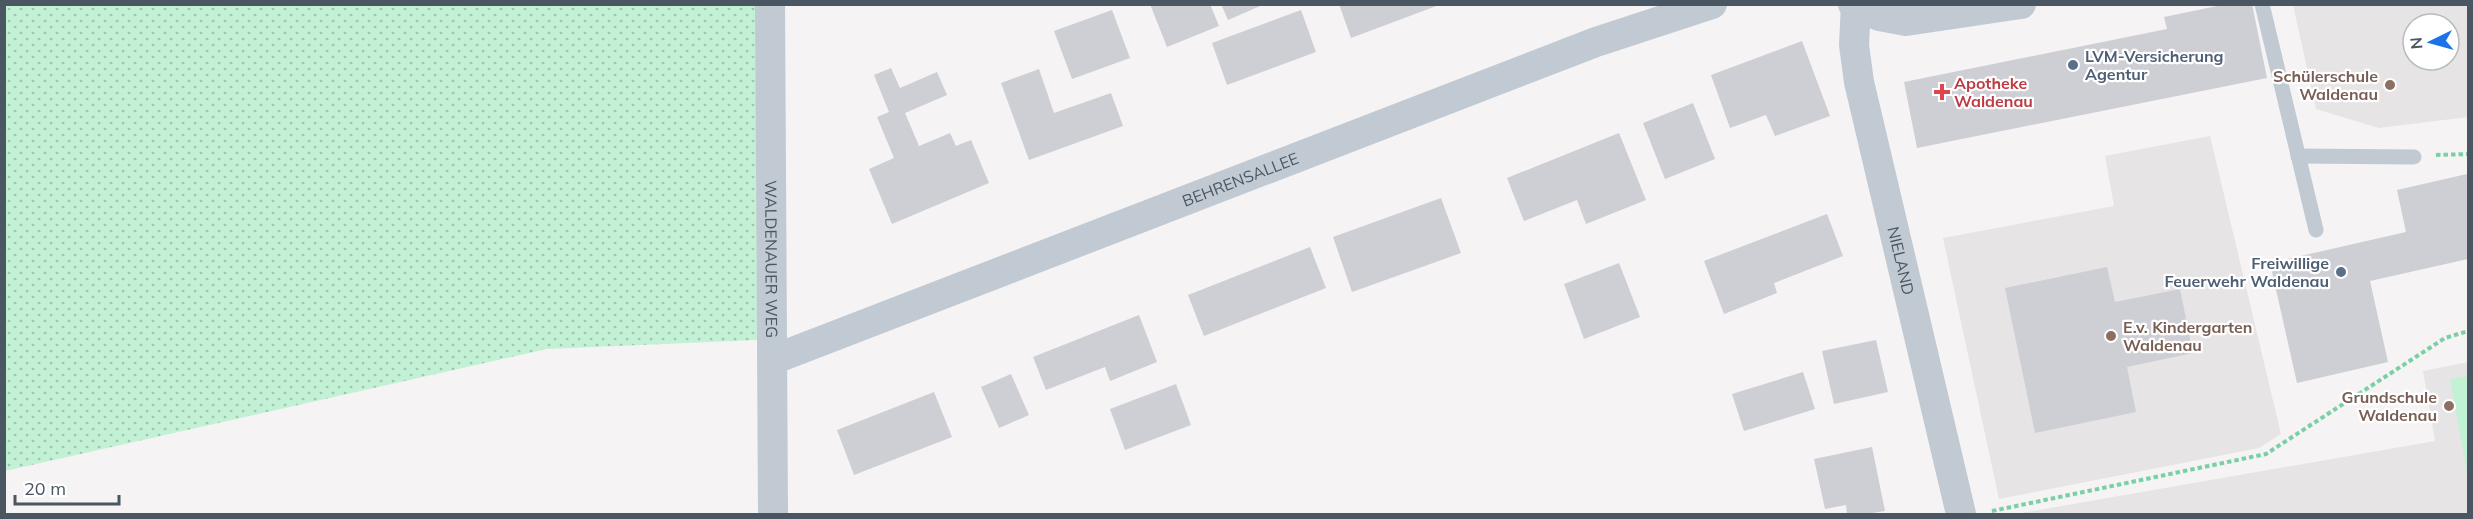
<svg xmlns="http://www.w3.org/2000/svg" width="2473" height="519" font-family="Mulish,sans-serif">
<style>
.education{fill:#e6e4e5;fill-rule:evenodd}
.grass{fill:url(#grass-dots)}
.green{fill:#c3f1d5}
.building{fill:#cdcfd5}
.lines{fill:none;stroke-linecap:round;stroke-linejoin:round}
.path{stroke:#7ad0a6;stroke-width:4;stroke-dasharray:4.5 3;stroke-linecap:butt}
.service{stroke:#c1cad2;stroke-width:15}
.minor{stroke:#c1cad2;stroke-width:30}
.service-dot{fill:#5c6f8a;stroke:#fff;stroke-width:2}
.education-dot{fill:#8d6e63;stroke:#fff;stroke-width:2}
.health-dot{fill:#e0444e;stroke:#fff;stroke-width:2}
.labels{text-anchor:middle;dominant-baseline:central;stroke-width:4.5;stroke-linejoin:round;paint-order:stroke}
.service-label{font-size:16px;font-weight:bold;fill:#4e5e75;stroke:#fff;text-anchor:start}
.education-label{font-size:16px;font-weight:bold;fill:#785e54;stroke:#fff;text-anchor:end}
.health-label{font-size:16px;font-weight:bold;fill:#be3a42;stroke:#fff;text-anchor:start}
.street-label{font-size:16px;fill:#4a5661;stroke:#fff}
</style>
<defs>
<pattern id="grass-dots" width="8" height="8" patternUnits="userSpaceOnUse" patternTransform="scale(1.5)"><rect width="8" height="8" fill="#c3f1d5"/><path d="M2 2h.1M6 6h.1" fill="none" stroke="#a0c6b0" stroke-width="1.8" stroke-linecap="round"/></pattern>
</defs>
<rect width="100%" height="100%" fill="#f5f3f3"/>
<g class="education">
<path d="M2293,5h175v112l-89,11 -63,-19zM2413,24h36v36h-36z"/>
<path d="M2210,136l71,298 -22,14 -260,51 -56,-261 171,-32 -9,-50z"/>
<path d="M2468,362v152h-452l419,-73 -12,-70z"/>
</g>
<path class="grass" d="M4,5h752l1,335 -210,9 -542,122z"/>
<path class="green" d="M2468,376v102l-18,-99z"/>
<g class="building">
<path d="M1150,4h60l9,22 -52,21z"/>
<path d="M1221,4h44l-37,16z"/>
<path d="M1339,4h100v1l-88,33z"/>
<path d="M2227,4h25l15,74 -350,70 -13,-66 263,-53 -3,-12z"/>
<path d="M1112,10l18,48 -58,21 -18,-48z"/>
<path d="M1301,10l15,42 -89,33 -15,-42z"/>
<path d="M1802,41l28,75 -55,20 -9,-21 -36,13 -19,-53z"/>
<path d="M891,68l9,20 37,-16 10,23 -42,18 14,33 31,-13 6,13 15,-6 18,43 -97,41 -23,-55 25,-11 -17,-41 12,-5 -15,-37z"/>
<path d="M1039,69l15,44 57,-20 12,33 -94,34 -28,-77z"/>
<path d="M1693,103l22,56 -50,20 -22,-56z"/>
<path d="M1619,133l27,67 -60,24 -9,-24 -53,21 -17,-43z"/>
<path d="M2467,174l1,85 -98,22 18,81 -91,21 -27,-120 136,-31 -9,-42z"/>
<path d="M1441,198l20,55 -109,39 -19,-55z"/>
<path d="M1827,214l16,42 -69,27 3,10 -53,21 -20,-53z"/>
<path d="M1310,247l16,41 -122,48 -16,-41z"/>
<path d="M1619,263l21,54 -56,22 -20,-55z"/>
<path d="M2107,267l8,35 65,-13 13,64 -66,14 9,45 -101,21 -30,-145z"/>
<path d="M1139,315l18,47 -47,19 -5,-14 -59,23 -13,-33z"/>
<path d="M1876,340l12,52 -54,12 -12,-53z"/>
<path d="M1803,372l12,37 -71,22 -12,-37z"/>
<path d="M1011,374l18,41 -30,13 -18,-41z"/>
<path d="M1176,384l15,41 -66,25 -15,-41z"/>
<path d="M934,392l18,45 -98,38 -17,-45z"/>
<path d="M1872,447l13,64 -19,3h-19l-1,-9 -21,4 -11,-50z"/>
</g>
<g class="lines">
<g class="path">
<path d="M2436,155l32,-1"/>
<path d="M1992,511l274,-57 179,-116 23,-7"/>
</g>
<g class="service">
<path d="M2262,4l54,226"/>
<path d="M2298,156l116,1"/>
</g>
<g class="minor">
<path id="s1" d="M770,4l3,510"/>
<path d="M1853,4l26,12 27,5 115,-17"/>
<path id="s2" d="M1856,4l-2,41 5,37 102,432"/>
<path id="s3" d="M772,360l824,-318 116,-38"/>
</g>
</g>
<g class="service-dot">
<circle cx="2073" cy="65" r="6"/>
<circle cx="2341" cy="272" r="6"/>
</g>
<g class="education-dot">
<circle cx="2390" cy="85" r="6"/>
<circle cx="2111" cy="336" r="6"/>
<circle cx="2449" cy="406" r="6"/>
</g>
<path class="health-dot" d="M1939 83h6v6h6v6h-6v6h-6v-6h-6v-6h6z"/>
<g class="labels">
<g class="service-label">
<text x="2085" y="56">LVM-Versicherung<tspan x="2085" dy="18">Agentur</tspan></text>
<text x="2329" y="263" text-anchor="end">Freiwillige<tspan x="2329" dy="18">Feuerwehr Waldenau</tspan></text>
</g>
<g class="education-label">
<text x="2378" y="76">Schülerschule<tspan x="2378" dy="18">Waldenau</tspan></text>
<text x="2123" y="327" text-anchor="start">E.v. Kindergarten<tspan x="2123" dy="18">Waldenau</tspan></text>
<text x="2437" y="397">Grundschule<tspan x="2437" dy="18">Waldenau</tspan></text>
</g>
<g class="health-label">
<text x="1954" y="83">Apotheke<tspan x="1954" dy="18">Waldenau</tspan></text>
</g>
<g class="street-label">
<text stroke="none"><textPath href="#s3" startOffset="502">BEHRENSALLEE</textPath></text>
<text stroke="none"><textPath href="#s1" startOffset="255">WALDENAUER WEG</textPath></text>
<text stroke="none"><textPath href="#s2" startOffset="262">NIELAND</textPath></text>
</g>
</g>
<rect width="2473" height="519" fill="none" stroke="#4a5661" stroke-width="12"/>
<g transform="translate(2431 42) rotate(265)"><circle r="28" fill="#ffffff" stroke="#b7bbc0" stroke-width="1.5"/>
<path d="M0-4.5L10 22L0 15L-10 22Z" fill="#1a73e8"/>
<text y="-9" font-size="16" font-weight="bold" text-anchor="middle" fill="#4a5661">N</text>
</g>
<path d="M15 495v9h104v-9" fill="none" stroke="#4a5661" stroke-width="3"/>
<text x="24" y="495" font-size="18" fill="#4a5661" stroke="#ffffff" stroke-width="4.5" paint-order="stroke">20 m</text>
</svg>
